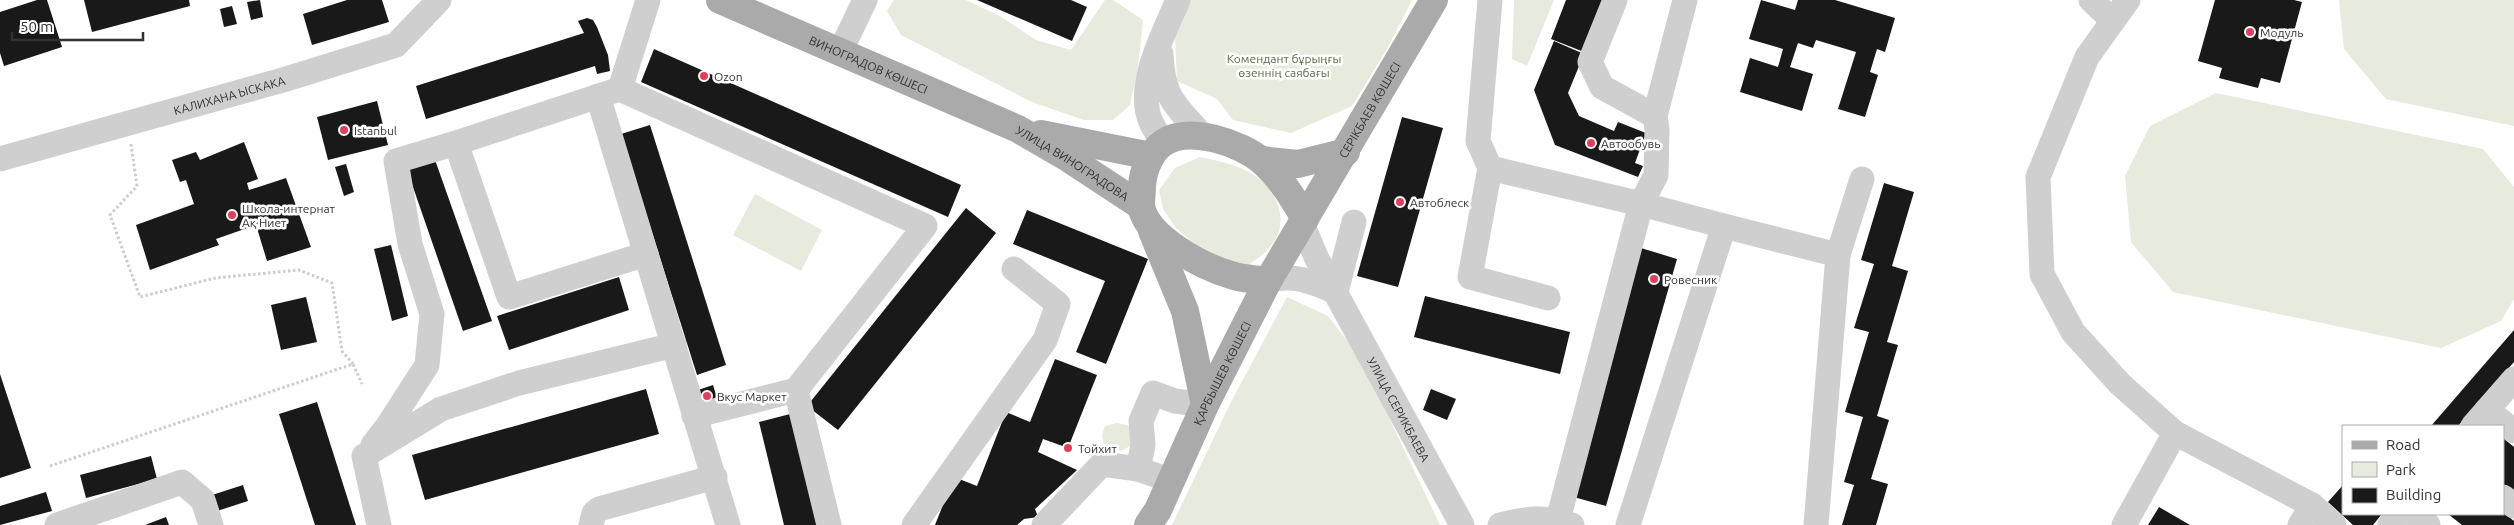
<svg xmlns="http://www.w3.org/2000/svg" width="2514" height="525" font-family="Ubuntu,sans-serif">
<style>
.green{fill:#e6ebde}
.building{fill:#191919}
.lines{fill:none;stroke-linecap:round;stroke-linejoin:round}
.path{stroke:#ccc;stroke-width:3;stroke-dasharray:2.5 2.5;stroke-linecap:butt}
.minor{stroke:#cfcfcf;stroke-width:25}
.major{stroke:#aaa;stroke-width:28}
.poi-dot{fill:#de3f5e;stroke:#fff;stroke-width:2}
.labels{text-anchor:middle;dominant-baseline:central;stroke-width:5;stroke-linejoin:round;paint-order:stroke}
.poi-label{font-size:12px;fill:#323232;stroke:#fff;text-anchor:start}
.park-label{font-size:12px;fill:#5a6d40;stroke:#fff}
.street-label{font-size:12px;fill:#323232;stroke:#fff}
</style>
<rect width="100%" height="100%" fill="#fff"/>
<g class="green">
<path d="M894,0h72l34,16 36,24 35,10 34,-50h8l30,20 -5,47 -8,38 -17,15h-29l-52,-18 -131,-67 -14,-24z"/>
<path d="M1190,0h222l-25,49 -35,57 -61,27 -58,-13 -16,-21 -40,-18 -2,-44z"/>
<path d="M1514,0h40l-27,66 -15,-7z"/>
<path d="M2339,0h175v126l-128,-27 -42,-50z"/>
<path d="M2216,93l267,56 31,38v112l-13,22 -60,27 -268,-56 -42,-50 -6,-66 25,-50z"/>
<path d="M1200,157c18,4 39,8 54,18 24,16 37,48 16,72 -7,9 -18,15 -27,21l-35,-12 -32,-28 -13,-19 -4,-19 16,-22z"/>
<path d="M755,194l67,36 -21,41 -68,-36z"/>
<path d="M1287,297l41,19 33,43 79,166h-268l58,-121z"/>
<path d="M1117,423l10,2 8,6 -1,13 -13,7 -17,-6 -2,-10 3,-9z"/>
</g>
<g class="building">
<path d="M37,0h10l15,47 -58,19 -4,-13v-41z"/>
<path d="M84,0h105l1,6 -98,26z"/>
<path d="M260,0l3,17 -12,3 -4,-18z"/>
<path d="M347,0h35l7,22 -77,23 -9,-31z"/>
<path d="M977,0h94l16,7 -15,34z"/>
<path d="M1566,0h38l-20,52 -33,-13z"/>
<path d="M1761,0l34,10 3,-10h37l60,18 -10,34 -8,-3 -7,23 8,3 -13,42 -27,-8 18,-57 -40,-12 -3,8 -15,-5 -8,24 23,7 -11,37 -62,-19 10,-34 28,9 5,-18 -34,-10z"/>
<path d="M2215,0h79l8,2 -22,81 -19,-5 -3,10 -39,-10 3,-10 -24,-7z"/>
<path d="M232,6l5,18 -13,3 -4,-18z"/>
<path d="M587,18l6,2 4,7 11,28 2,16 -13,3 -2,-8 -169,53 -10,-33 168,-53 -6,-12z"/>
<path d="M1554,41l30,13 -16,39 11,23 35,15 4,-9 28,11 -11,30 8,3 -5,11 -83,-32 -21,-55z"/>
<path d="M654,49l307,136 -13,32 -307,-135z"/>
<path d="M377,101l11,44 -60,15 -11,-43z"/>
<path d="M1402,117l41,11 -45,159 -41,-11z"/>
<path d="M650,125l76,240 -29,10 -76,-241z"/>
<path d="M244,142l14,37 -11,4 2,7 37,-12 25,69 -44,14 -11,-36 -40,14 3,6 -69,25 -14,-45 58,-21 -8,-24 -6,2 -8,-22 24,-8 4,8z"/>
<path d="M434,157l58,164 -29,10 -57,-164z"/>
<path d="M346,164l8,28 -10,4 -9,-29z"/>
<path d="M1884,183l30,9 -22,74 16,5 -21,71 11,3 -21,71 12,4 -18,59 17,5 -12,41h-34l12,-40 -10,-3 19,-65 -18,-5 24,-80 -15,-4 20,-64 -13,-4z"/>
<path d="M966,208l30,25 -158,197 -31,-24z"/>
<path d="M1027,210l121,49 -42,105 -30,-12 29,-71 -92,-37z"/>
<path d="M391,245l17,71 -16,5 -18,-72z"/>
<path d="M1641,248l36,11 -71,247 -36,-10z"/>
<path d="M619,277l10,33 -120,40 -12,-34z"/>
<path d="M1425,296l145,36 -10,42 -146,-37z"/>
<path d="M306,297l11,45 -36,8 -10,-45z"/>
<path d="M2514,330v32l-56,64h-27z"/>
<path d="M1055,359l42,16 -29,73 -25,-9 -5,13 39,18 -42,39 3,8 -14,2 -7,6h-82l19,-48 23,9 29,-74 24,10z"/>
<path d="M0,374l31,94 -31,10z"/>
<path d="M713,385l5,16 -18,6 -5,-16z"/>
<path d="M646,389l13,45 -234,66 -13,-45z"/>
<path d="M1431,389l25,10 -9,21 -24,-10z"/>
<path d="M317,402l39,123h-41l-36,-111z"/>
<path d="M794,413l27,112h-37l-25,-103z"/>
<path d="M2503,438l11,9v47l-11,-9z"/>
<path d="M151,456l6,23 -71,19 -6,-23z"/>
<path d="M243,485l5,16 -34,11 -5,-16z"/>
<path d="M2343,485v29h39l-9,11h-20l-25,-23z"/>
<path d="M46,492l6,19 -52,14v-19z"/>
<path d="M2159,507l31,18h-42z"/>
<path d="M2503,512l11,9v4h-52l-14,-11h55z"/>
<path d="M166,517l3,8h-24z"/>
</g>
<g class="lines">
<g class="path">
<path d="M131,144l6,42 -27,29 30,82 75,-19 84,-8 33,13 10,68 11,13"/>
<path d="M50,466l303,-102 9,20"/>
</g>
<g class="minor">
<path d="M648,0l-28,89 305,137 -129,164"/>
<path d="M1490,0l-12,141 12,27 151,36 83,22 -96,299"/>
<path d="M2091,0l22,21"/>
<path d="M2128,0l-41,57 -49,120 4,97 31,58 47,52 55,49 137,72 22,20"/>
<path d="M840,52l25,-52"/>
<path d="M1161,54c2,43 13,50 41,81"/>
<path d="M620,89l-164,54 53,154 137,-43"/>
<path d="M598,96l130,429"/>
<path d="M1655,116l30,-116"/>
<path d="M1163,142c-4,-6 -9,-13 -12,-20 -16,-35 13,-89 27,-122"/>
<path id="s1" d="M0,159l283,-79 113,-35 43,-45"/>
<path d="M1490,168l-20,109 78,21"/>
<path id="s2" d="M1302,223l14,34 146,268"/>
<path d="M1724,226l114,29 24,-76"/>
<path d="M1268,281c24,-8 46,1 68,11"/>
<path d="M1336,292l18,-70"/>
<path d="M2487,410l27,21"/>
<path d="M694,416l102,-26 33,135"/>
<path d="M2473,426l41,-47"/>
<path d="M373,445l14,-18 40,-62 5,-51 -22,-70 -14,-83 60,-18"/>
<path d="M1138,469l5,-24 -2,-24 12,-28 22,8 30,4"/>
<path d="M2503,497l11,9"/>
<path d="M2413,514l15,11"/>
<path d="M1558,520l83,-316 15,-29 1,-46 -2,-13 -53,-29 -12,-25 25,-62"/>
<path d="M57,525l125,-43 21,18 8,25"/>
<path d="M379,525l-15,-69 77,-47 78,-26 155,-38"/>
<path d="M591,525l3,-12 5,-4 116,-32"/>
<path d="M914,525l131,-185 13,-36 -44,-35"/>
<path d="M1044,525l58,-61 36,5 34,12"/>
<path d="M1500,525c27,-7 45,-9 72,0"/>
<path d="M1816,525l22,-270"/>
<path d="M2124,525l51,-92"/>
<path d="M2300,525l12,-20"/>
<path d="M2390,525l9,-11"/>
</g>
<g class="major">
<path id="s3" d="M720,0l298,129 50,29 73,48"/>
<path d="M1041,134l110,22"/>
<path d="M1261,160l37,4 48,-12"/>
<path d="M1152,231l33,80 20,94"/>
<path d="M1268,281c-12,-2 -26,-2 -37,-6 -28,-8 -86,-38 -90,-70 0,-6 1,-13 1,-19 1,-15 8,-34 21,-43 25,-18 78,0 99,18 19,17 31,37 43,58"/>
<path id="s4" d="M1148,525l10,-15 47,-105 63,-124 166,-281"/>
</g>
</g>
<g class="poi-dot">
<circle cx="2250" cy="32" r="5"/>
<circle cx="704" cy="76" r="5"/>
<circle cx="344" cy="130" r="5"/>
<circle cx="1591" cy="143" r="5"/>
<circle cx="1400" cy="202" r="5"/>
<circle cx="232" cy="215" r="5"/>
<circle cx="1654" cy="279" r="5"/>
<circle cx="707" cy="396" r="5"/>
<circle cx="1068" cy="448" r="5"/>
</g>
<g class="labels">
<g class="poi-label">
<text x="2260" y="32">Модуль</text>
<text x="714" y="76">Ozon</text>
<text x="354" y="130">Istanbul</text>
<text x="1601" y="143">Автообувь</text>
<text x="1410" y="202">Автоблеск</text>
<text x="242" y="208">Школа-интернат<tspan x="242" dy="14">Ақ Ниет</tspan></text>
<text x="1664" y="279">Ровесник</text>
<text x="717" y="396">Вкус Маркет</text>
<text x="1078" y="448">Тойхит</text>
</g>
<g class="park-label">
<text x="1284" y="58">Комендант бұрыңғы<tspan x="1284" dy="14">өзеннің саябағы</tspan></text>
</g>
<g class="street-label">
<text stroke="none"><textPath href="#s3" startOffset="162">ВИНОГРАДОВ КӨШЕСІ</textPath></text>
<text stroke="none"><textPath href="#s1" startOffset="238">КАЛИХАНА ЫСКАКА</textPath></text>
<text stroke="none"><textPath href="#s4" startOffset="471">СЕРІКБАЕВ КӨШЕСІ</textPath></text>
<text stroke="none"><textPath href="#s3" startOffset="389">УЛИЦА ВИНОГРАДОВА</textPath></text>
<text stroke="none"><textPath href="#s4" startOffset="169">ҚАРБЫШЕВ КӨШЕСІ</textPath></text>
<text stroke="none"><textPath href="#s2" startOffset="210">УЛИЦА СЕРИКБАЕВА</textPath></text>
</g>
</g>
<rect x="2342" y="425" width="162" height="90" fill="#ffffff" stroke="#adadad"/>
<rect x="2352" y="441" width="25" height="8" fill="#aaaaaa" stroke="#adadad"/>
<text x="2386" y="450" font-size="15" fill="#323232">Road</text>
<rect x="2352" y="462" width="25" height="15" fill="#e6ebde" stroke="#adadad"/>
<text x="2386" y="475" font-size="15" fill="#323232">Park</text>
<rect x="2352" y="488" width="25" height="15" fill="#191919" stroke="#adadad"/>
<text x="2386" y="500" font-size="15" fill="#323232">Building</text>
<path d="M12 32v8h131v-8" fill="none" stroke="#323232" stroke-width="2.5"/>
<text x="20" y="32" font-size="15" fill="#323232" stroke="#ffffff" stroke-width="4" paint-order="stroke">50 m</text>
</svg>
